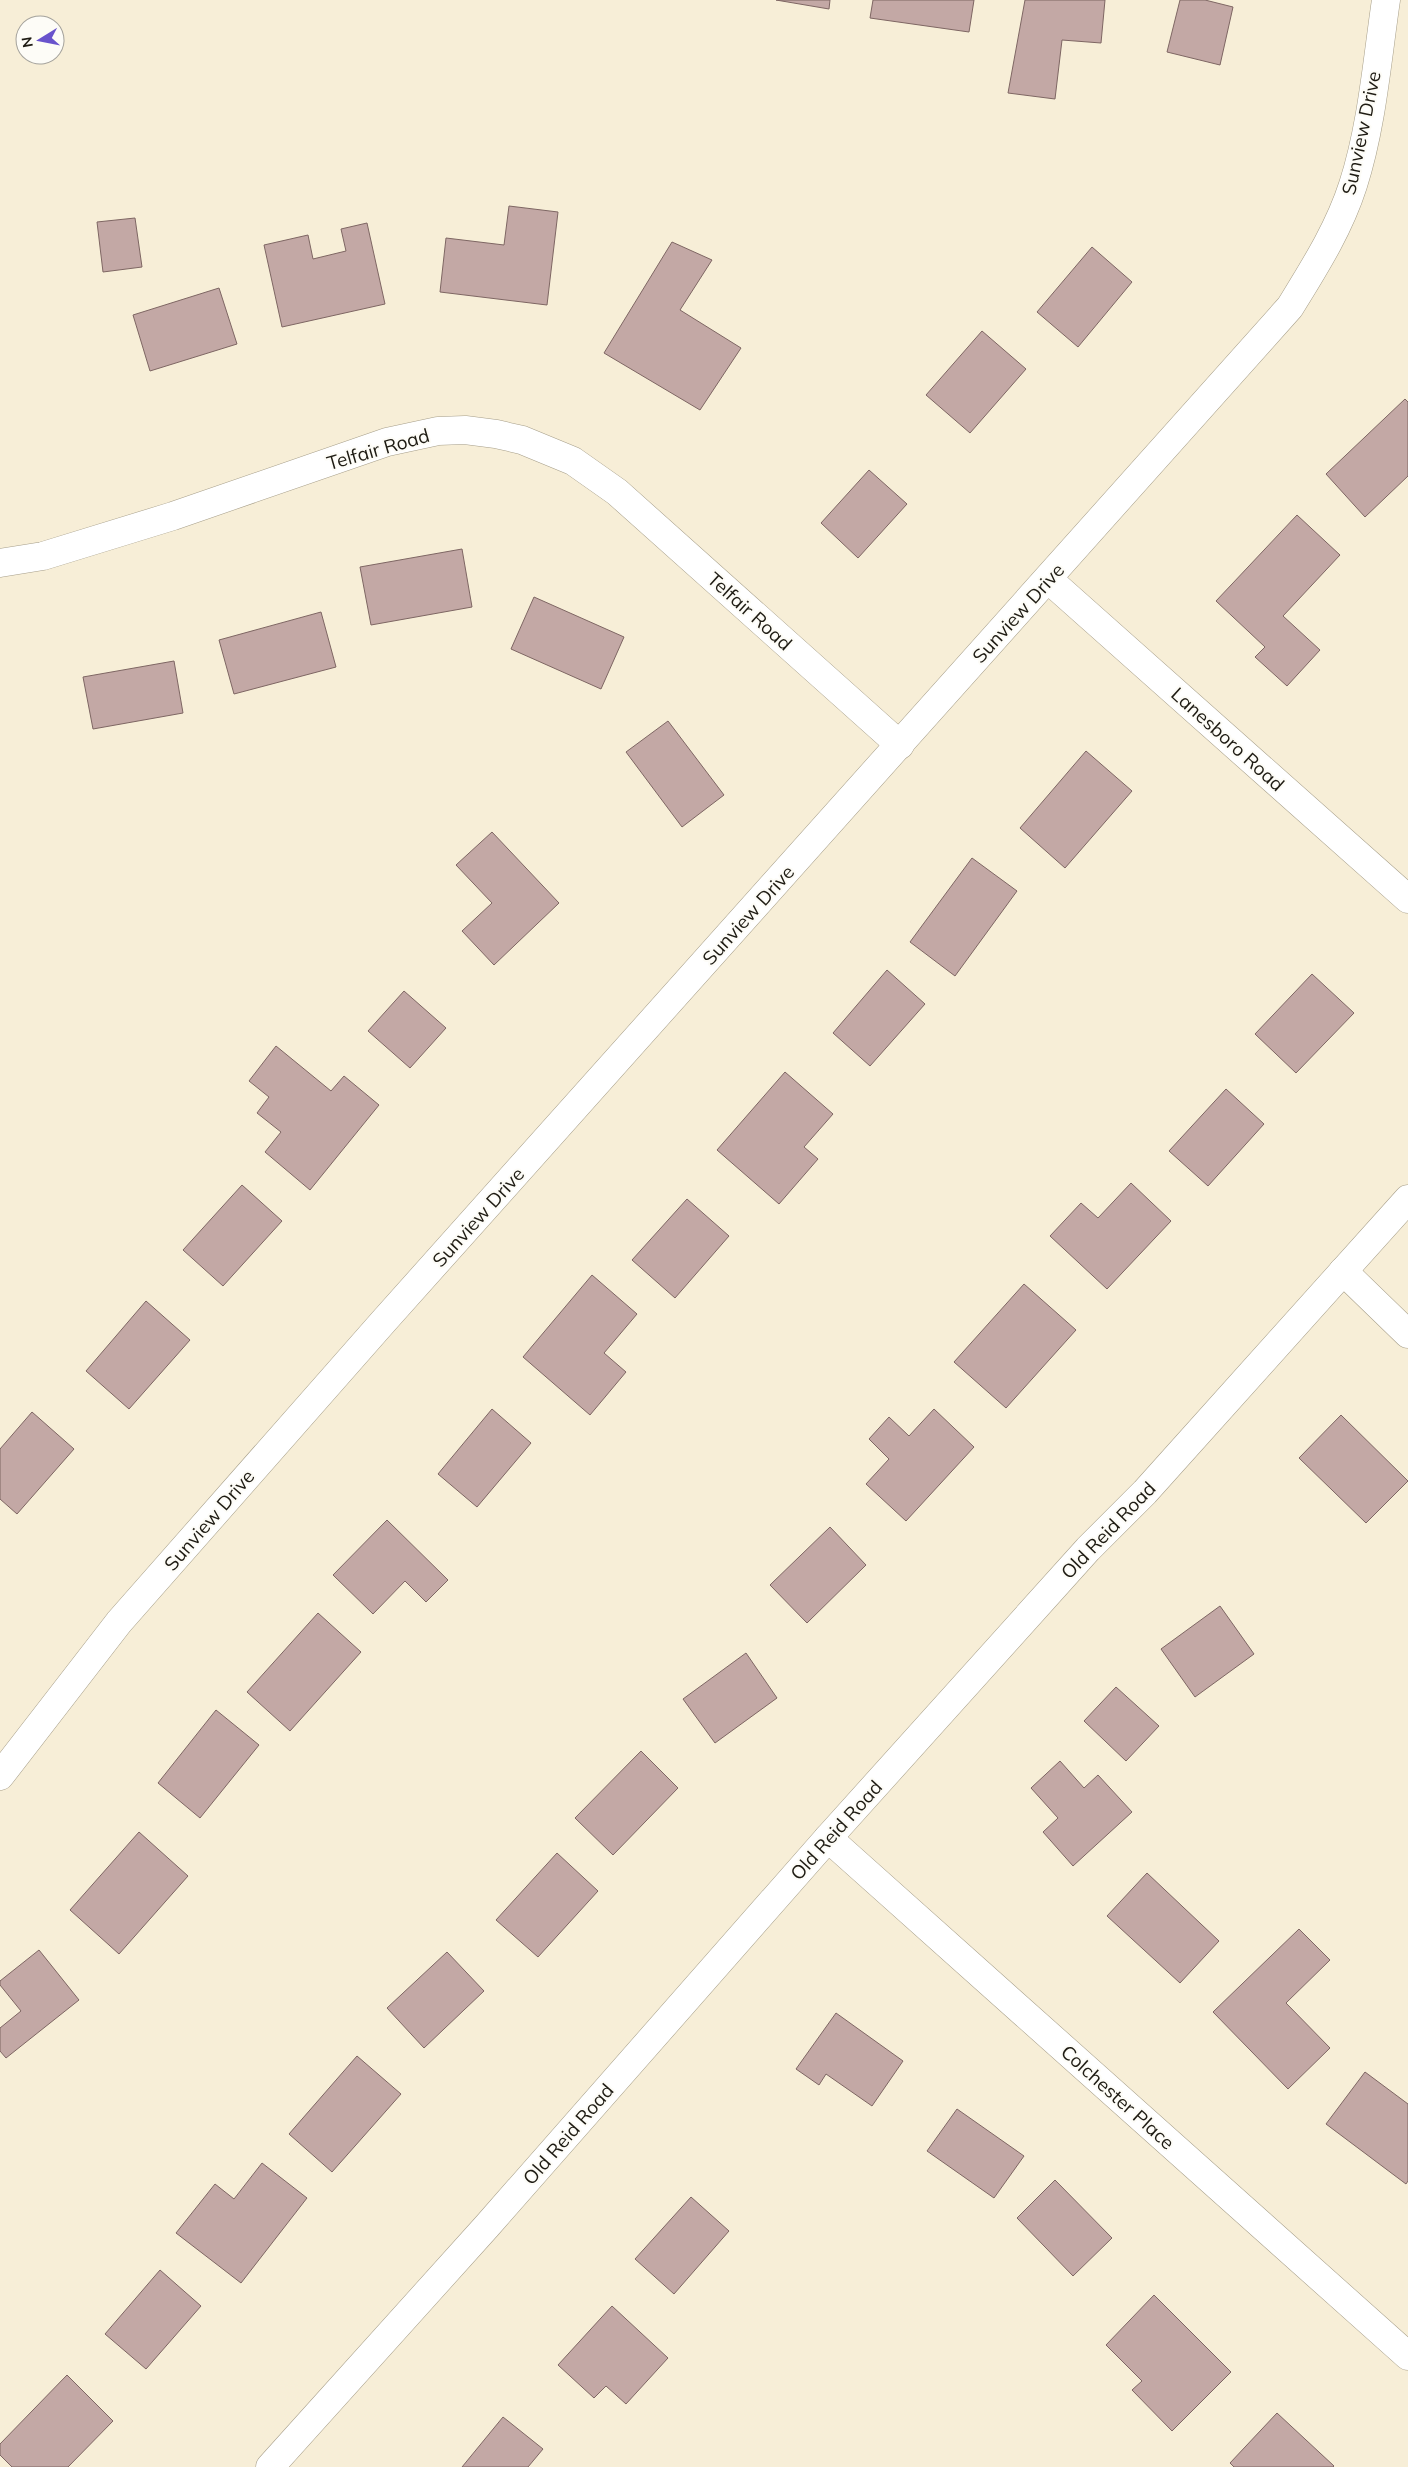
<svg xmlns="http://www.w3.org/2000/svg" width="1408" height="2467" font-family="Mulish,sans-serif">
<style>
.building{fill:#c3a8a5;stroke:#7e6663}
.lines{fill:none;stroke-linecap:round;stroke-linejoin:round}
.street-casing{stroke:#a69e89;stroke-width:29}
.street{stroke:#fff;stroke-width:28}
.labels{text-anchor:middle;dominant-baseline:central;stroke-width:4;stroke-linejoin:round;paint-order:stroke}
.street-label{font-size:19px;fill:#1e1b13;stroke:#fdfcf7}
</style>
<rect width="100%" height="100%" fill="#f7eed7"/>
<g class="building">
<path d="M776,0h54l-1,9z"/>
<path d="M873,0h101l-5,32 -99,-14z"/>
<path d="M1025,0h80l-4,43 -39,-3 -7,59 -47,-6z"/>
<path d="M1180,0h25l28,7 -13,58 -53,-13z"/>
<path d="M509,206l49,6 -11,93 -107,-13 6,-54 58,7z"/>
<path d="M135,218l7,49 -39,5 -6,-50z"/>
<path d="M367,223l18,81 -103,23 -18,-82 44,-10 5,24 33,-8 -5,-22z"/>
<path d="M672,242l40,18 -32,50 61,38 -41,62 -96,-57z"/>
<path d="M1092,247l40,35 -54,65 -41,-35z"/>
<path d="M219,288l18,56 -87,27 -17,-56z"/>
<path d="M982,331l44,38 -56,64 -44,-38z"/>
<path d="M1405,399l3,3v74l-43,41 -39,-43z"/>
<path d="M869,470l38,34 -49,54 -37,-35z"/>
<path d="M1297,515l43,40 -57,61 37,34 -33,36 -32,-29 10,-10 -49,-46z"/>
<path d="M462,549l10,58 -101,18 -11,-58z"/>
<path d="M534,597l90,40 -23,52 -90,-40z"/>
<path d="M321,612l15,55 -102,27 -15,-54z"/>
<path d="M174,661l9,52 -90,16 -10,-52z"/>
<path d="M668,721l56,74 -42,32 -56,-75z"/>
<path d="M1086,751l46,40 -67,77 -45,-40z"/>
<path d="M492,832l67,71 -65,62 -32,-34 30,-28 -36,-38z"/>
<path d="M972,858l45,33 -62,85 -45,-34z"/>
<path d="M887,970l38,34 -55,62 -37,-33z"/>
<path d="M1312,974l42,39 -58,60 -41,-39z"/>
<path d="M404,991l42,37 -36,40 -42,-37z"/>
<path d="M276,1046l55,45 13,-15 35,29 -69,85 -45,-38 16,-20 -24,-19 12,-16 -20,-16z"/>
<path d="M785,1072l48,42 -29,33 14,12 -39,45 -62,-54z"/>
<path d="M1226,1089l38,35 -56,62 -39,-35z"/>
<path d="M1131,1183l40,38 -64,68 -57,-53 31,-33 17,15z"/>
<path d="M242,1185l40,36 -59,65 -40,-36z"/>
<path d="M687,1199l42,37 -54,62 -43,-38z"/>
<path d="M592,1275l45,39 -33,39 22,19 -36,43 -67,-58z"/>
<path d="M1024,1284l52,46 -70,78 -52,-46z"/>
<path d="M146,1301l44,39 -61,69 -43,-38z"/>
<path d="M492,1409l39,34 -54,64 -39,-33z"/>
<path d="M934,1409l40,38 -68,74 -40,-37 23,-25 -20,-20 20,-22 20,19z"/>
<path d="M32,1412l42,37 -57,65 -17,-15v-50z"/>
<path d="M1341,1415l67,66 -42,42 -67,-65z"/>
<path d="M387,1520l61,60 -22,22 -21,-21 -32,33 -40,-39z"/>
<path d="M830,1527l36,38 -59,58 -37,-38z"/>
<path d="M1220,1606l34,48 -59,43 -34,-48z"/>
<path d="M318,1613l43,39 -71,79 -43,-39z"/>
<path d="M746,1653l31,45 -62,45 -32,-44z"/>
<path d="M1116,1687l43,39 -33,35 -42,-40z"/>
<path d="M216,1710l43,35 -59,73 -42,-35z"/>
<path d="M641,1751l37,37 -65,67 -38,-37z"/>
<path d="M1060,1761l24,27 14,-13 34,37 -59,54 -30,-34 15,-14 -27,-30z"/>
<path d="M139,1832l49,44 -69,78 -49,-44z"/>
<path d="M557,1853l41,38 -60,66 -42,-37z"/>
<path d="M1147,1873l72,68 -39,42 -73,-67z"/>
<path d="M1299,1929l31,31 -44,43 44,45 -42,41 -75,-77z"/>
<path d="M39,1950l40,50 -73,58 -6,-7v-23l21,-17 -21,-26v-4z"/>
<path d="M447,1952l37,39 -60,57 -37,-40z"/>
<path d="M836,2013l67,48 -31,45 -46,-32 -7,11 -23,-16z"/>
<path d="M357,2056l44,38 -69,78 -43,-38z"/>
<path d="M1365,2072l43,32v77l-2,3 -80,-60z"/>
<path d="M957,2109l67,47 -30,42 -67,-47z"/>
<path d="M262,2163l45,35 -66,85 -65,-50 39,-49 19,15z"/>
<path d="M1055,2180l57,58 -39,38 -56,-58z"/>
<path d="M691,2197l38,34 -55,63 -39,-35z"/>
<path d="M160,2270l41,36 -55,63 -41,-35z"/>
<path d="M1154,2295l77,77 -59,59 -40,-41 10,-9 -36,-36z"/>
<path d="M612,2306l56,52 -42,46 -20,-18 -12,12 -36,-33z"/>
<path d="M67,2375l46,46 -45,46h-56l-12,-12v-11z"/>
<path d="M1277,2413l57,53 -1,1h-99l-4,-4z"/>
<path d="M503,2417l40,32 -15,18h-66z"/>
</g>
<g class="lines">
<g class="street-casing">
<g id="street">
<path d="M0,563l43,-7 130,-40 214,-74 51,-11 27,-1 31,4 26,6 51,21 44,31 283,253"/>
<path d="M1048,579l360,320"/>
<path d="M1343,1271l65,63"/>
<path d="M0,1776l119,-154 264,-300 907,-1015c24,-39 49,-78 63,-122 19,-59 24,-124 33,-185"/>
<path d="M828,1838l580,518"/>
<path d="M270,2467l217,-241 341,-388 260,-289 57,-57 263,-293"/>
</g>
</g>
<use href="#street" class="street"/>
</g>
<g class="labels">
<g class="street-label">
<text transform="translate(1361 133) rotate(-78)">Sunview Drive</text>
<text transform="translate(378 449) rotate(-16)">Telfair Road</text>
<text transform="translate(750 611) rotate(42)">Telfair Road</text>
<text transform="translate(1018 613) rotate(-48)">Sunview Drive</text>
<text transform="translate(1228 739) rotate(42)">Lanesboro Road</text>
<text transform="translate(748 915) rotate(-48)">Sunview Drive</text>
<text transform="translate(478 1217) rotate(-48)">Sunview Drive</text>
<text transform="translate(209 1520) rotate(-49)">Sunview Drive</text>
<text transform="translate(1108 1530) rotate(-46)">Old Reid Road</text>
<text transform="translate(836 1830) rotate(-48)">Old Reid Road</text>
<text transform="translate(1118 2097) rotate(42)">Colchester Place</text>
<text transform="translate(568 2134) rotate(-49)">Old Reid Road</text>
</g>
</g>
<g transform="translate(40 40) rotate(260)"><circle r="24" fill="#fdfcf7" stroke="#a4a29c"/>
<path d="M0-4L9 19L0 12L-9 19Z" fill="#6953cc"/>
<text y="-8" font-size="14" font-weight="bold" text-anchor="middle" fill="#1e1b13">N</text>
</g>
</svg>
